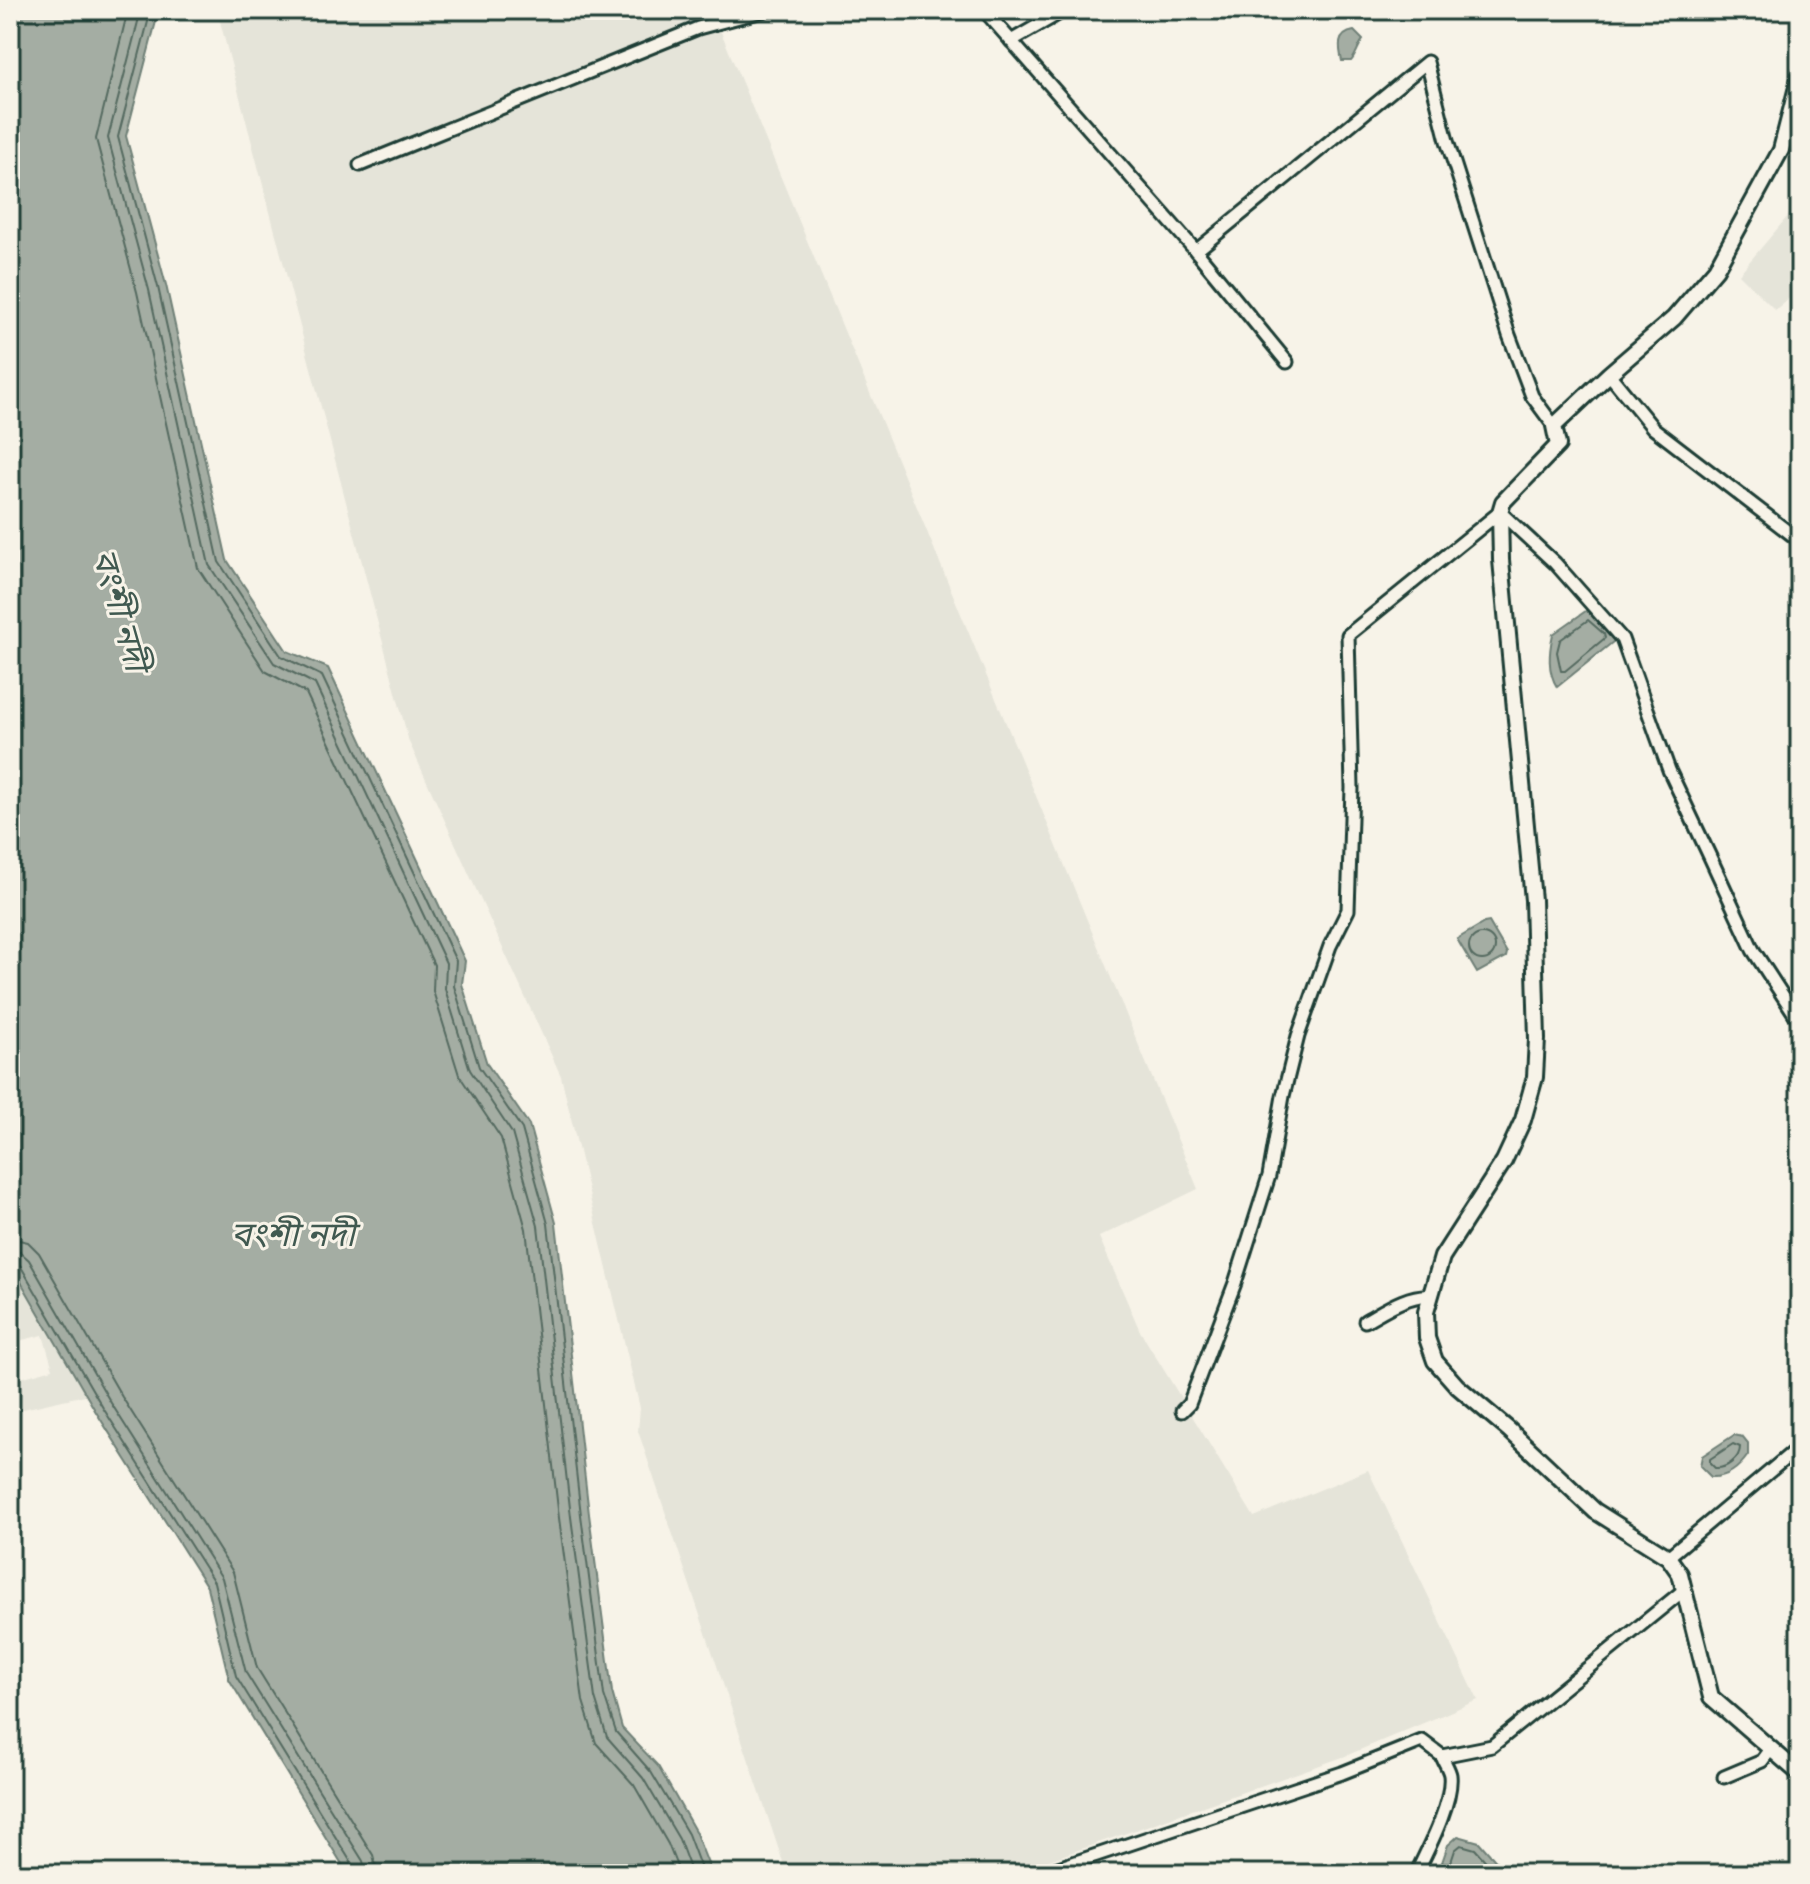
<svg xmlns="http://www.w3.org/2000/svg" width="1810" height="1884" font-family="'Indie Flower','Noto Sans Bengali',sans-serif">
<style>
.built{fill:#e5e4d9}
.water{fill:#a4ada3;stroke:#6f8077;stroke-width:2}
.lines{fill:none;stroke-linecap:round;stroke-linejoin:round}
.shore{stroke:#546a60;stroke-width:2}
.minor-casing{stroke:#1f3d34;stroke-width:17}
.secondary-casing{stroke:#1f3d34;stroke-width:20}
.minor{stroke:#f7f3e8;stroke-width:11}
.secondary{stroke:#f7f3e8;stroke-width:14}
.labels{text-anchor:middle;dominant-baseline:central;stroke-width:6;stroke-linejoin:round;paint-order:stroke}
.water-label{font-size:34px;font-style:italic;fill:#405950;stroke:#f7f3e8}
</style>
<rect width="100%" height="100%" fill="#f7f3e8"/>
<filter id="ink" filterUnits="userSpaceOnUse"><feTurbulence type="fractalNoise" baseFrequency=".0125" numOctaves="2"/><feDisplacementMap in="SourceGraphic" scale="16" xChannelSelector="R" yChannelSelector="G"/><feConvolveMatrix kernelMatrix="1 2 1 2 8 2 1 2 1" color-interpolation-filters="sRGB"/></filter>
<g filter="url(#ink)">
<g class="built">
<path d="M217,10h495l486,1179 -99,48 41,94 114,186 114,-47 110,230 -135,57 -333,117h-223l-149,-443 2,-23 -79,-332 -152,-334z"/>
<path d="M1800,202v87l-25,21 -36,-36z"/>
<path d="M38,1264l69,126 -97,22v-31l43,-12 -10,-34 -33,8v-40l6,-1 5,-6 -3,-9 -8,-3v-12z"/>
</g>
<g class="water">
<path d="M10,10h149l-33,126 40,149 61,275 60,91 41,17 137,293 -3,23 25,80 42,61 27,98 33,291 23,178 10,36 36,38 37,65 17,43h-364l-119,-195 -22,-92 -111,-175 -86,-149z"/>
<path d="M1354,31l9,9c-5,6 -7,16 -12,21h-9c-3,-13 -6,-27 12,-30z"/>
<path d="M1590,608l28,30 -61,49c-10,-16 -8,-35 -4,-53z"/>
<path d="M1489,922l18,31 -1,4 -29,16 -20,-34 27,-16z"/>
<path d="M1734,1435l9,2 5,6v12c-9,13 -21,23 -37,22l-11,-11 2,-10z"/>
<path d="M1458,1836l21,6 28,32h-69l10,-29z"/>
</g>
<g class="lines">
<g class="shore">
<path d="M128,10l-32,129 41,153 61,276 67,103 41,22 128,272 -1,26 26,84 42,63 25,91 33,289 24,183 13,42 38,42 34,59 12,30"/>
<path d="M141,10l-33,128 41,152 60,275 65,98 41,21 131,279 -1,26 25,81 42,63 26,93 33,291 24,181 12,39 36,41 36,61 13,35"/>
<path d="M151,10l-33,127 40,150 61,275 62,94 41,20 134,285 -2,25 25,81 43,62 26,95 33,291 23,180 12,37 35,40 37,62 15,40"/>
<path d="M1588,620l16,14 1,4 -40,33h-4l-4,-19 3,-12z"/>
<circle cx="1482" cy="947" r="13"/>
<path d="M10,1238l18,4 11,11 83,144 111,175 24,96 116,187 5,19"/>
<path d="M10,1250l10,2 9,8 82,143 111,175 24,95 117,188 3,13"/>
<path d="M10,1261l10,4 83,143 111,174 22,94 118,191 2,7"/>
<path d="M1733,1444l7,3c0,12 -14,22 -25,21l-5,-5v-4z"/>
<path d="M1447,1874l8,-24 6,-5 14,4 22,25"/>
</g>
<g class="minor-casing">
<g id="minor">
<path d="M984,10l212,241 231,-189 20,79 62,194 23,61 22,30"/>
<path d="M1011,41l54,-31"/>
<path d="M360,165l338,-137 68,-18"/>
<path d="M1196,251l91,111"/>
<path d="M1609,374l44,54 147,113"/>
<path d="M1365,1321c20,-11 43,-27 66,-25"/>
<path d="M1182,1411l7,-7 46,-121 34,-107 14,-80 15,-60 32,-90 18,-36 4,-122 -4,-153 152,-123 55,51 67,76 47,131 42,89 42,91 47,72"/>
<path d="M1668,1557l132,-111"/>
<path d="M1724,1777l38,-16 9,-12"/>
<path d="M1040,1874l302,-101 80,-32 20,15 50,-10 192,-156"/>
<path d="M1416,1874c12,-25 37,-72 34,-99 -1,-6 -6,-13 -8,-19"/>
</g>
</g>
<g class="secondary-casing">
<path id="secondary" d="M1800,75l-19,75 -65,119 -42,49 -65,56 -55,52 4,19 -55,57 -3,10 1,48 32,340 4,139 -2,38 -12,43 -19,41 -62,96 -16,55 1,26 8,23 22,25 52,44 86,81 73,46 12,17 31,123 89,77"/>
</g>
<use href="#minor" class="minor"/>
<use href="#secondary" class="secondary"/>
</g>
</g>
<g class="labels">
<g class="water-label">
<text transform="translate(117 611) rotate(74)">বংশী নদী</text>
<text x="293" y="1238">বংশী নদী</text>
</g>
</g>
<rect width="1810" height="1884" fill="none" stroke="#f7f3e8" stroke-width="40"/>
<rect x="20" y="20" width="1770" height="1844" fill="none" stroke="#1f3d34" stroke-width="3" filter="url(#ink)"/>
</svg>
